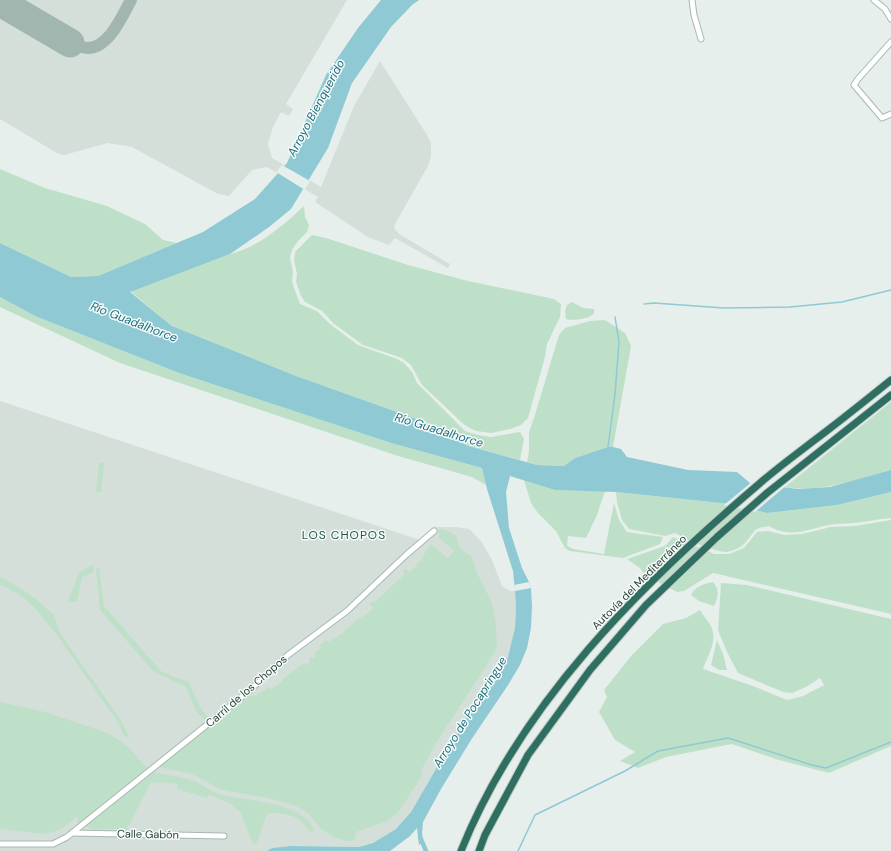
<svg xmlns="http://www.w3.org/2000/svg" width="891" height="851" font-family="'DM Sans',sans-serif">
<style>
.built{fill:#d4dfda}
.green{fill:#bfe0c8}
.water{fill:#8ec9d4}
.pier{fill:#e6efeb}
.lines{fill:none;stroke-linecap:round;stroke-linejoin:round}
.stream{stroke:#8ec9d4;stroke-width:1.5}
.canal{stroke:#8ec9d4;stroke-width:4.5}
.taxiway{stroke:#a2b6b0;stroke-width:12}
.runway{stroke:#a2b6b0;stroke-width:29}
.minor-casing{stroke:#a8b8b2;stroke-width:7}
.highway-casing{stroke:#c2cac8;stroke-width:9}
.minor{stroke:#fff;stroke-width:5}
.highway{stroke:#2f6f62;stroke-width:7}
.labels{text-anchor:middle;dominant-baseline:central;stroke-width:3;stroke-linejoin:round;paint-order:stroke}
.street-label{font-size:11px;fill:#24423a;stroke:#f7fbf9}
.water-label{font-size:12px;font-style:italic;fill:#1c6f80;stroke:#f7fbf9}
.neighbourhood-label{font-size:12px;letter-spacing:1px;fill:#1f5548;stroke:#f7fbf9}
</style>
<rect width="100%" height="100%" fill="#e6efeb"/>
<g class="built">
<path d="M0,0h347l-61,104 7,5 -4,7 -8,-4 -8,15 -5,17 4,14 49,29 33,-81 26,-45 47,74 4,8v13l-3,10 -33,58 -1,4 5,6 51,30 -2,4 -53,-30 -6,7 -21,-8 -53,-35 3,-5 -51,-30 -15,3 -23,26 -11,-2 -86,-47 -24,-4 -44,12 -7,-2 -57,-34z"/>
<path d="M0,401l420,139 14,-13h22l13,2 12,12 11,19 10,26 8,5h5l1,17 -1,20 -3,15 -4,14 -8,14 -38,53 -51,88 -15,17 -23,14 -14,4 -69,-1 -18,2 -5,3h-267z"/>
</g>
<g class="green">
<path d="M0,169l45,19 62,18 38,18 18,16 14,3 -79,33 -27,1 -71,-34z"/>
<path d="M304,206l1,11 4,8 -2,7 -8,8 -6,8 -3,9 3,15 -1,10 8,22 17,7 13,13 28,21 39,14 7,4 8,9 5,11 48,48 13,4 13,2 29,-5 4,7 -4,21 -52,-14 -43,-24 -129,-46 -124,-50 -42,-35 100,-37c27,-6 54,-29 74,-48z"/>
<path d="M312,235l14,3 82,27 60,16 86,18 7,5 -1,13 -13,27 -2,13 -17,61 -7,7 -11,4 -19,4 -15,-2 -10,-5 -7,-6 -8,-8 -29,-27 -11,-20 -9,-7 -39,-13 -30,-22 -11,-12 -17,-9 -4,-6 -5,-14 1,-8 -3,-14 1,-8z"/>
<path d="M0,297l35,19 144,57 212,70 91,25 4,17 -14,-8 -74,-21 -278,-93 -120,-56z"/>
<path d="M572,302l11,6 11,1c0,3 1,4 -2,6 -4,4 -21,6 -26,4l-1,-8 2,-6z"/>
<path d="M605,320l20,13 6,13 -18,101h-5l-33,11 -11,8 -27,-1 -10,-3 2,-10v-20l5,-14 25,-83 6,-7 25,-7z"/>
<path d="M891,402v68c-35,10 -70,23 -106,17z"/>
<path d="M99,463h5l-3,30 -5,-1z"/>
<path d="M524,480l31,10 50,1 -8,24 -11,23 -18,-2 -1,10 6,3 31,5 10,-51 5,17 8,12 36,5 -3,7 -37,14 -53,-7 -5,-3 -9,-17 -18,-18 -7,-10z"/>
<path d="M616,492l115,12 36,9 70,-8 54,-13v26c-13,1 -25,4 -37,5 -8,1 -17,0 -25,2 -22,4 -38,14 -60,1 -4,1 -9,1 -12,3 -4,2 -9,12 -14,16 -4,3 -12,7 -17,7 -14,-1 -39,-12 -51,-19l-10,3 -36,-7 -7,-9 -5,-18z"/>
<path d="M891,520v94l-178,-41 -29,18 -7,1 -32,-17 -5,-7 -13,-9 38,-13 8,-9 13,7 16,4 12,6h15l15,-6 13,-16 11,-1 17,4 17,-1 29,-7 24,-1z"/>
<path d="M442,529l8,3 6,4 4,13 12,8 5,16 15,30 4,22 1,22 -12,21 -47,72 -16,29 -1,8 -21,33 -12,11 -32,11 -2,9h-7l-13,-4 -14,-9 -12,-15 -12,-7 -28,-8 -46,-8 -30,-16 -34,-7 88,-72c11,3 14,-3 23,-8l2,2 12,-8 -1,-1 22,-17 2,2 4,-3 -1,-3 2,-2 1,2 4,-3 -2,-2 7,-7 -1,-2 6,-5 2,2 13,-8 19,-17 1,1 12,-10 -4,-4 4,-3 2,1 23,-22 7,-6 -3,-3 3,-2 4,3 8,-7 -1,-1 5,-4 9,-16 18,14 6,-7 -16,-14 2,-2 -2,-3 1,-2z"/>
<path d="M93,565l1,6 -12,7 -5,24h-9l11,-30z"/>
<path d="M99,568l5,38 57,65 15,7 12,3 12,26 10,13 -3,2 -11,-11 -10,-24 -33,-16 -53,-61 -4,-41z"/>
<path d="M0,577l23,13 13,9 18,16 6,18 62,89 7,15 -5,-1 -5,-12 -62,-89 -24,-29 -13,-11 -20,-11z"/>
<path d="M713,582c7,8 5,15 1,24l-15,-5 -8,-6c4,-9 13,-11 22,-13z"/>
<path d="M721,583l26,2 144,34v127l-62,27 -50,-13 -47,-16 -66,13 -28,11 -18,-7 15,-9 -20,-12 -16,-28 8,-15 -3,-7 28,-35 31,-31 23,-6 14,-8c3,5 8,11 11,16 7,15 -3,29 -8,43l50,17 34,14 16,-4 21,-11 -4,-7 -14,9 -14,6 -9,-1 -45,-19 -11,-21 -9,-22z"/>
<path d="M717,640l6,14 4,16h-8l-8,-5z"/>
<path d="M0,702l45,10 60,20 14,8 11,9 17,19 -69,56 -1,-8c-10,9 -19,17 -34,18l-43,-5z"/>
<path d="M152,772c13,3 27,4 40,8 10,4 19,12 30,15 21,5 90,8 92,38 -8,-4 -7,-6 -12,-11 -7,-8 -23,-9 -34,-9l-2,4 -9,25 -4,2 -13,-32 -11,-9 -20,-8 -2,3 -30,-9v-5l-17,-2 -2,1 -7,-1 -24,47h-36l-5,-3 59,-47z"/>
</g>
<path class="water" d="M381,0h38l-7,5 -21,22 -39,56 -24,65 -37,61 -22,18 -39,27 -100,38 42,34 124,50 129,46 43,24 69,19 27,1 11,-8 33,-11h5l8,2 6,8 61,13 49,2 13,11 48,6 32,-2 61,-17v22l-54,13 -70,8 -36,-9 -115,-12 -61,-2 -45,-14 -4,16 3,36 13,40 7,14 2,6 1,18 -1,22 -4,20 -7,17 -12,20 -37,55 -30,49 -18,33 -1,11 1,9 -4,3 -2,-17 -7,8 -20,15h-123l5,-3 18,-2 69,1 14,-4 23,-14 15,-17 51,-88 38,-53 8,-14 7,-29 1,-20 -1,-17 -2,-20 -26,-82 -5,-21 -91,-25 -212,-70 -144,-57 -35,-19v-54l71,34 27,-1 105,-44 52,-33 32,-36 39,-88 32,-47z"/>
<g class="pier">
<path d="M282,165l28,16 -5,9 -29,-18z"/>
<path d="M753,481l34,4 -32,27 -31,-7z"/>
<path d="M529,582l2,6 -16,3 -1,-6z"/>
</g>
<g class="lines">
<g class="stream">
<path d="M644,304l10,-1 70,5 66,-1 52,-5 49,-12"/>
<path d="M608,447l7,-53 4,-52 -4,-25"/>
<path d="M518,851l17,-36 90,-44 33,-20 70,-13 84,27 14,3 65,-26"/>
</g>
<path class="canal" d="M420,837l6,14"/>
<path class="taxiway" d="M70,43c6,2 12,5 18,5 21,0 34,-32 43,-48"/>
<path class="runway" d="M0,2l70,41"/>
<g class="minor-casing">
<g id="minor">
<path d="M692,0l2,15 7,24"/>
<path d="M874,0l11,9 6,10"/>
<path d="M891,42l-33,37 -4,6 28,33 9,-4"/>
<path d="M72,833l152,3"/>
<path d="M0,844h53l14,-7 182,-146 39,-36 59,-44 59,-56 28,-24"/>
</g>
</g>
<g class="highway-casing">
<g id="highway">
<path d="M461,851c59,-147 179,-266 298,-367 17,-15 35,-28 53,-42 27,-20 53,-41 79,-62"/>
<path d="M479,851l6,-16 43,-80 62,-85 56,-65 71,-68 50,-44 124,-98"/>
</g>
</g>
<use href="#minor" class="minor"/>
<use href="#highway" class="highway"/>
</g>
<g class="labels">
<g class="street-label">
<text transform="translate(639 582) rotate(-45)">Autovía del Mediterráneo</text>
<text transform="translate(246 691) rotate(-41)">Carril de los Chopos</text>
<text transform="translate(148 834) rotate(1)">Calle Gabón</text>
</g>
<g class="water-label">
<text transform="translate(316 108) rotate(-62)">Arroyo Bienquerido</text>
<text transform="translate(134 322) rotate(21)">Río Guadalhorce</text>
<text transform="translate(439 430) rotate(17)">Río Guadalhorce</text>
<text transform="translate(470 712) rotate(-58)">Arroyo de Pocapringue</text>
</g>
<g class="neighbourhood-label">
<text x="344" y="535">LOS CHOPOS</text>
</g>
</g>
</svg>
